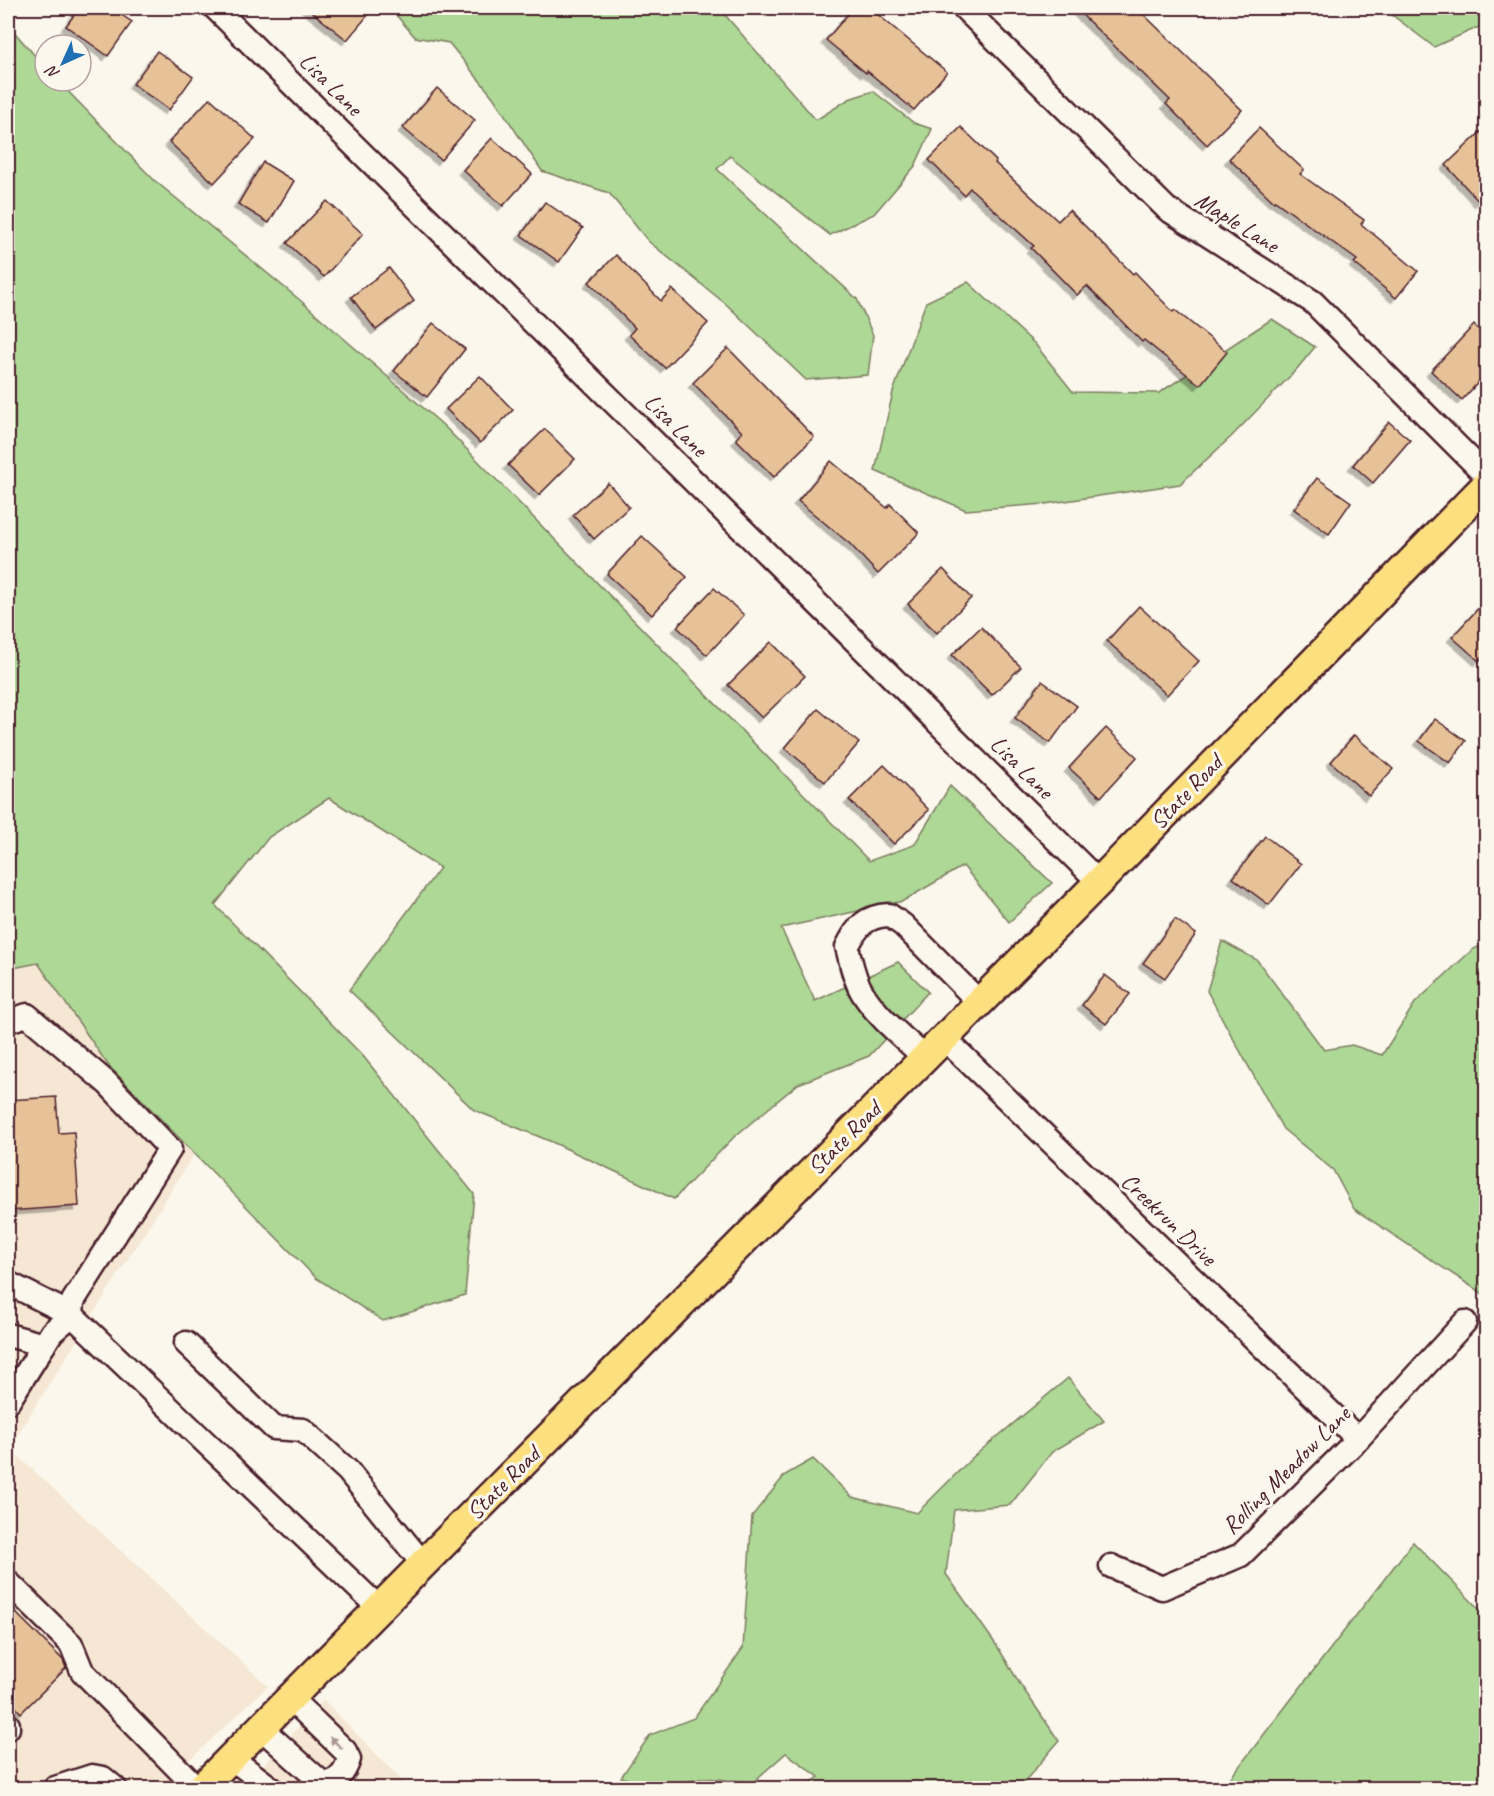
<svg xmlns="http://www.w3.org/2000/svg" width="1494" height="1796" font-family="Caveat,sans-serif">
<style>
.built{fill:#f5e7d3}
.green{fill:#add896;stroke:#7c7c60;stroke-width:1.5}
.building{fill:#e7c298;stroke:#4a1f2b;stroke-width:1.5;filter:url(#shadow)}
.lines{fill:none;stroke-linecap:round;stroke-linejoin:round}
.minor-casing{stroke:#4a1f2b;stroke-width:27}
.major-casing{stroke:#4a1f2b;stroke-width:33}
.minor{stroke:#fbf7ec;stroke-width:22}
.major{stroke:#fce080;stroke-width:28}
.oneway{fill:#ab9695}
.labels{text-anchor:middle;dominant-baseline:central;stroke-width:6;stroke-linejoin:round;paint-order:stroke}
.street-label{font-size:24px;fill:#4a1f2b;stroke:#fbf7ec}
</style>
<defs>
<filter id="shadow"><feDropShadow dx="-4.5" dy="4.5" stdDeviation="0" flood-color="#0004"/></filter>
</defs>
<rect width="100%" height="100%" fill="#fbf7ec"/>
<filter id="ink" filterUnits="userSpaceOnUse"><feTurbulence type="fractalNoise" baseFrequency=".0167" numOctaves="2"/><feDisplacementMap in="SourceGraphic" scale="12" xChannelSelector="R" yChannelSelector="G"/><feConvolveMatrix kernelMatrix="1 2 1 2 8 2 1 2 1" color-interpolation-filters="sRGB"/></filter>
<g filter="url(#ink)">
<g class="built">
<path d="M38,963l70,102 86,89 -185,294 259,238 -83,78 -20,24h-157v-819z"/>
<path d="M324,1700l83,86 -1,2h-164z"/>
</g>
<g class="green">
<path d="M390,8h329l97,112 33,-21 24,-8 41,32 18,6 -17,37 -41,48 -44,21 -100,-79 -13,13 140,130 16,36 -5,40 -62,5 -79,-75 -79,-64 -39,-48 -67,-22 -49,-74 -44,-54 -34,-6z"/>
<path d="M1383,8h102l1,16 -52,23z"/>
<path d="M8,25l37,42v14h13l96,99 147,121 143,125 425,435 45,-16 36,-59 102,97 -43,39 -46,-56 -60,35 -122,27 34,73 83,-39 30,30 -59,64 -71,28 -64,53 -60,62 -122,-57 -78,-32 -125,-120 91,-122 -111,-70 -60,39 -54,68 148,151 111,138 -9,101 -82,26 -67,-43 -208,-213 -70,-102 -30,6z"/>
<path d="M968,282l67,62 38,48 86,1 113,-74 43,28 -19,23 -64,66 -52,48 -135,20 -79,6 -91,-39 18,-79 33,-90z"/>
<path d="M1222,941l35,19 67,90 28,-5 30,10 33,-52 57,-53 14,-7v353l-132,-87 -21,-39 -50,-41 -76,-138z"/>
<path d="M1068,1378l36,43 -52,31 -42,53 -56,5 -8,64 53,75 21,35 39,57 -40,47h-216l16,-11 -33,-24 -33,29 -49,-4 -47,10 -36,-11 29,-42 44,-17 49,-70 9,-132 33,-41 28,-16 39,38 65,16 56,-56z"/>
<path d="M1413,1542l73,74v172h-255l-7,-2z"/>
</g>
<g class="building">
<path d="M79,8h32l21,14 -24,34 -42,-30z"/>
<path d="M307,8h67l-27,32z"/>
<path d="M853,8h17l77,64 -33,38 -47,-39 -1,2 -40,-33z"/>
<path d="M1075,8h62l105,102 -35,35 -41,-41 4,-4z"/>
<path d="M157,51l36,26 -24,33 -36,-26z"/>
<path d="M437,88l38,32 -34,40 -38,-32z"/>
<path d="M210,98l45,41 -41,44 -45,-41z"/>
<path d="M961,127l35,34 -1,2 63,58 11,-11 64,64 2,-2 38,40 2,-2 52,42 -27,33 -56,-45 -2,2 -55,-56 -10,9 -46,-47 3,-2 -64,-58 -6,7 -35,-35z"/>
<path d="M1486,127v68l-7,7 -33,-37z"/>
<path d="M1259,128l45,42 -4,4 64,46 -3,4 57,47 -22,27 -42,-35 3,-3 -82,-59 -1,1 -45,-43z"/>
<path d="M492,138l40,36 -29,32 -40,-36z"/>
<path d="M263,162l31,19 -25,42 -31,-19z"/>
<path d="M327,201l36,33 -39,43 -37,-34z"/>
<path d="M545,202l38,26 -24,34 -38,-27z"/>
<path d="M616,255l45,46 11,-12 36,34 -43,45 -36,-33 6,-7 -46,-46z"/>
<path d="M389,268l25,33 -38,29 -25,-33z"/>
<path d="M433,323l32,26 -38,48 -33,-26z"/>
<path d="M1474,325l12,12v37l-24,26 -31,-29z"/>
<path d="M728,348l86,89 -40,40 -38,-38 6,-7 -49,-49z"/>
<path d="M480,376l33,34 -33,33 -34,-34z"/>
<path d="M1389,422l21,18 -37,43 -20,-18z"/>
<path d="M545,429l30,30 -36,36 -31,-30z"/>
<path d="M831,461l56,47 3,-4 29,29 -41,41 -28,-30 -52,-43z"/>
<path d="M1317,478l34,24 -22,32 -35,-25z"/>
<path d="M608,483l21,24 -35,32 -21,-24z"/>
<path d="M642,536l45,41 -35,38 -45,-41z"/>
<path d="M943,569l28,29 -34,35 -29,-29z"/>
<path d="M714,588l30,27 -37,40 -30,-28z"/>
<path d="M1486,600v53l-7,8 -27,-24z"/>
<path d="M1139,606l60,55 -32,34 -60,-54z"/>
<path d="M981,627l40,40 -29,28 -40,-40z"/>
<path d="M771,642l34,34 -43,42 -34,-33z"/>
<path d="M1042,681l35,25 -27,37 -35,-25z"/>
<path d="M818,709l41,34 -34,39 -40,-34z"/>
<path d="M1435,719l31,22 -16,22 -31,-22z"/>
<path d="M1106,728l31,29 -36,40 -32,-29z"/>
<path d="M1354,735l39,34 -24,27 -38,-34z"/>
<path d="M884,765l45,45 -35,34 -45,-44z"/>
<path d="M1265,836l36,28 -32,41 -36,-27z"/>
<path d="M1175,919l21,15 -31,44 -22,-15z"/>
<path d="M1105,975l25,19 -24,30 -24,-19z"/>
<path d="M56,1097l3,36 15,-1 5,74 -71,5v-111z"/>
<path d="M8,1605l55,55 3,8 -45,45 -13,-14z"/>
</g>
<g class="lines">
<g class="minor-casing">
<g id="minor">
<path d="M215,8l884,874"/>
<path d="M964,8l203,201 146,93 173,173"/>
<path d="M8,1021l19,-6 80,68 63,66 -97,152 -1,14 307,293"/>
<path d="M944,1038l414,401"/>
<path d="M924,1057c-21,-20 -47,-40 -62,-65 -8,-13 -11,-30 -15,-45 10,-20 18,-31 42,-32l14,10 76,77"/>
<path d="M8,1283l64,32 -20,17 -44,70"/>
<path d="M8,1335l36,10"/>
<path d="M186,1343l88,85 29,2 45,41 75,93"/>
<path d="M1111,1566l51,22 79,-33 117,-116 107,-117"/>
<path d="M8,1582l63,62 11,27 115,117"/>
<path d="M8,1725v3"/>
<path d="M261,1728l60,54c15,3 24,-10 28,-23l-4,-8 -55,-53"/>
<path d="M231,1758l40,30"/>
<path d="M55,1788l37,-12 11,2 12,10"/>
</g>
</g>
<g class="major-casing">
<path id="major" d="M201,1788l898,-906 387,-397"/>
</g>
<use href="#minor" class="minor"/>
<use href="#major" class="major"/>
</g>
<defs><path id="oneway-solid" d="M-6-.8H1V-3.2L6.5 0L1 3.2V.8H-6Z" transform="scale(1.5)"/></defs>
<use class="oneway" href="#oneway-solid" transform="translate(336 1743) rotate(-136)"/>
</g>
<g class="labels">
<g class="street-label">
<text transform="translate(331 84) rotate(45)">Lisa Lane</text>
<text transform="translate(1237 222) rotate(32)">Maple Lane</text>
<text transform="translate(676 425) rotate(45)">Lisa Lane</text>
<text transform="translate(1022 767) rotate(45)">Lisa Lane</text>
<text transform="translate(1186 792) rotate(-46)">State Road</text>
<text transform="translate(844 1138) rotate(-45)">State Road</text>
<text transform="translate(1169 1219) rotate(44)">Creekrun Drive</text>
<text transform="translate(1286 1470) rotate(-45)">Rolling Meadow Lane</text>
<text transform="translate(503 1483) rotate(-45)">State Road</text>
</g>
</g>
<rect width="1494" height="1796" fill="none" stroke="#fbf7ec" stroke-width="30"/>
<rect x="15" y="15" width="1464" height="1766" fill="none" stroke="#4a1f2b" stroke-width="2" filter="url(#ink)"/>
<g transform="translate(63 63) rotate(225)"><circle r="28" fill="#fbf7ec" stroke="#b4a19f" stroke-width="1.5"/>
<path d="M0-4.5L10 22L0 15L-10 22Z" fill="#1f6fb2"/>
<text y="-9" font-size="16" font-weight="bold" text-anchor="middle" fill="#4a1f2b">N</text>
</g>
</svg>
